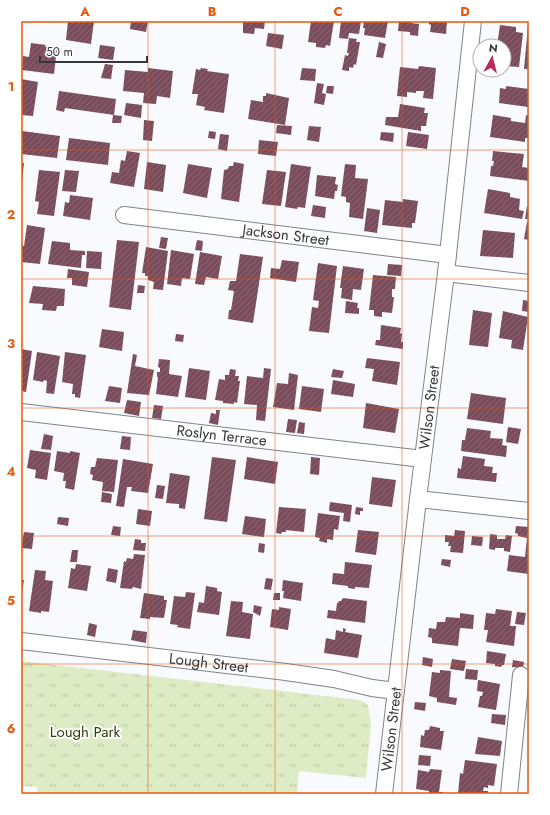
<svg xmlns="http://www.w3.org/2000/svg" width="550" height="815" font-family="Jost,sans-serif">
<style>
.grass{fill:url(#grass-tufts)}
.building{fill:url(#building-hatch)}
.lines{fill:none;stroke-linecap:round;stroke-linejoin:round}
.minor-casing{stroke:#81838c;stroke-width:18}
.minor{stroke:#fff;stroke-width:16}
.grid{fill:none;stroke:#e8590c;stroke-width:1;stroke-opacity:0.55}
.labels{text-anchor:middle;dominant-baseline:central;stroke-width:4;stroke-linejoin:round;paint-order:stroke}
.street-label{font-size:15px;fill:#36363a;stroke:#fff}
.park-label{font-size:15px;fill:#313e0c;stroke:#fff}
.neatline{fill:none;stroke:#e8590c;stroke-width:1.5}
.grid-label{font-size:13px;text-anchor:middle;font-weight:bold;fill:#e8590c}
</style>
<defs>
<pattern id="grass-tufts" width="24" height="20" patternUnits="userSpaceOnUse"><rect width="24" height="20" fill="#deecc5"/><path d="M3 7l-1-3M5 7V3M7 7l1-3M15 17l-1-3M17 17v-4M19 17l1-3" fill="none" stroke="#bfcbaa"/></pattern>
<pattern id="building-hatch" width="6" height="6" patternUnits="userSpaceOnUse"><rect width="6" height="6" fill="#794d5b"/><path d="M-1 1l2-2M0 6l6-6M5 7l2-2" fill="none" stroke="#886570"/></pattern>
</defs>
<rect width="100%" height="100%" fill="#f9fafe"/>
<path class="grass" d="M21,661l339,39 8,5 3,20 -5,53 -67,-7 -2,23h-260v-7l-16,-1z"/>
<g class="building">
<path d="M68,21h26l-3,23 -25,-4z"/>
<path d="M131,21h17l-2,11 -16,-3z"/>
<path d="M243,21h22l-1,8 -9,-1 -1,6 -11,-1z"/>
<path d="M311,21h23l-4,25 -4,-1 -1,3 -9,-1v-4l-8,-1z"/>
<path d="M341,21h20l-2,13 -10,-1 -1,6 -9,-1z"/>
<path d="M364,21h24l-3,17 -21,-3 1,-7h-2z"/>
<path d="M399,21h13l-1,2 8,1 -1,12 -8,-1v-3l-12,-1z"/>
<path d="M429,21h18l-1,13 -16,-2 1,-7 -2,-1z"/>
<path d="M500,25l16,2v5l7,1 -4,34 -15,-1v-20h-7z"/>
<path d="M528,26h1v43h-5z"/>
<path d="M268,33l16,2 -2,14 -16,-3z"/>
<path d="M349,38l8,1 -1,3h4l-4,23 -2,-1 -1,4 -4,-1v4l-7,-1 3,-15 3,1 1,-3h-2z"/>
<path d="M379,42l7,2 -3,14 -7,-1z"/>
<path d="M31,43l15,2 -1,2 12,1 -3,26 -32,-4 1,-14 6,1z"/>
<path d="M100,45l15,2 -2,13 -15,-2z"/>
<path d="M105,64l8,1 -2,14 -10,-1z"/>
<path d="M419,66l17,2 -3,31 -10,-1 1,-7h-8v2l-9,-1v5l-10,-1 3,-29 18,2z"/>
<path d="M148,68l25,3 -3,27 -13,-2 -1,8 -13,-1 1,-10 -21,-2 2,-21 23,2z"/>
<path d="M201,68l7,1 -1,2 22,3 -5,39 -20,-3 1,-3 -9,-2 2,-11h-6l4,-25 4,1z"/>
<path d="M302,68l14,1 -1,12 -15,-1z"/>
<path d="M21,79l17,3 -5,34 -12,-1z"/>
<path d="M317,83l7,1 -2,9 4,1 -2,11 -10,-2z"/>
<path d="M327,86h7l-1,8 -7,-1z"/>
<path d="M506,86l23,3v14h-1v4l-29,-4 1,-15 6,1z"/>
<path d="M59,91l57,8 -2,16 -49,-7 -1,4 -8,-2z"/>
<path d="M266,93l23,5 -4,27 -37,-6 3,-19 12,2v-6h3z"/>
<path d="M126,103l16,2 -1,13 -17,-3z"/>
<path d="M400,104l25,4 -1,5h4l-2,13h-5v5l-36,-6 1,-8h12z"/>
<path d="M113,115l9,1 -1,7h-9z"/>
<path d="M493,115l18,3v3l14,2 1,-8 3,1v22h-4v4l-35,-5z"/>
<path d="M144,120l10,1 -2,20 -9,-1z"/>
<path d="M277,125l15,1 -1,9 -15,-2z"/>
<path d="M309,126l12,1 -2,15 -12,-2z"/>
<path d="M22,131l38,5 -3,22 -36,-4z"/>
<path d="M209,131l7,1 -1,7 -7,-1z"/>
<path d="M381,132l13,1 -1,9 -13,-2z"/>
<path d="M408,132l21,3 -2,14 -21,-3z"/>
<path d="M220,134l9,1 -2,16 -9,-2z"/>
<path d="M69,138l41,5 -2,22 -42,-5z"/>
<path d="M259,140l19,2 -2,14 -18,-2z"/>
<path d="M127,151l13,2 -6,34 -24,-4 2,-11 7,1 2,-13 4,1z"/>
<path d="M493,151l31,3 -2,13 7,1v13l-39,-5 1,-10h2l1,-5h-2z"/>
<path d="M147,162l19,3 -3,27 -19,-3z"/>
<path d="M234,162l10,2 -5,38 -18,-3 3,-29 4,-1 1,-3h4z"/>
<path d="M21,163h3l-2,18h-1z"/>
<path d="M188,164l24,4 -5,30 -24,-5z"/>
<path d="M291,164l20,3 -6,41 -7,-1 -1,2 -12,-2z"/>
<path d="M345,164l11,1 -1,13 13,1 -5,40 -14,-2 1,-14 -4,-1v-5l-5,-1z"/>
<path d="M39,170l21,2 -6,44 -17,-2 2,-12 -4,-1z"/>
<path d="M65,170l14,1 -3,21 -14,-1z"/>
<path d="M267,170l19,2 -5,34 -19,-2z"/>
<path d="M317,175l19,2 -1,7 3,1 -1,6h-2l-1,8 -19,-3z"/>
<path d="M488,189l22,4v4l10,2 -1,11 5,1 -2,8 -38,-6z"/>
<path d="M70,195l23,3 -3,22 -27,-4 2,-14 4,1z"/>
<path d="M403,199l15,2 -3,22h-3v5l-30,-3 3,-25 18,2z"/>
<path d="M313,205l13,2 -1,11 -14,-2z"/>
<path d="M527,206l2,1v12h-4z"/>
<path d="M367,208l13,2 -3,23 -13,-2z"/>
<path d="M527,222l2,1v17l-5,-1z"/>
<path d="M27,225l18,3 -5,36 -19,-2v-17l3,1z"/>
<path d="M483,230l32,3 -2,25 -33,-2z"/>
<path d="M161,237l7,1 -2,11 -7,-1z"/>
<path d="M117,240l22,2 -8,68 -22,-3z"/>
<path d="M197,240l6,1 -1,10 -7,-1z"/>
<path d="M52,241l18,2v7l15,1v4h-3l-1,13 -33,-4z"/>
<path d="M146,247l22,4 -5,39 -10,-1 1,-7 -6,-2v-4h-3v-3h-3z"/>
<path d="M171,250l23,4 -4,25 -8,-1 -1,8 -14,-2z"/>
<path d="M87,251l15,1 -1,17 -15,-1z"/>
<path d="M200,252l22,4 -4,23 -12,-2 -2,8 -9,-1z"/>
<path d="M240,254l23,3 -10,66 -25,-4 1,-9h2l3,-19 -6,-1 2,-9h6z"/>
<path d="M282,260l17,2 -3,20 -26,-4 1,-10 9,1z"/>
<path d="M318,263l19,3 -8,67 -20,-2 3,-24 6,1 1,-7 -6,-1z"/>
<path d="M388,264l14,1 -1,11 -14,-1z"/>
<path d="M343,266l21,3 -3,21 -8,-1 -1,11 -11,-2 1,-10h-2z"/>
<path d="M68,269l21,3 -2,15 -15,-2v-7h-5z"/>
<path d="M373,275l23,2 -1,12h-3v8h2l-2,16 -10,-1v5l-8,-1v-6h-5z"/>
<path d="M138,285l7,1 -1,7h-7z"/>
<path d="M33,286l32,3 -1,17h-7l-1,5 -14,-1 1,-6 -14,-1z"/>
<path d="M523,300l6,1v11l-7,-1z"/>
<path d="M346,301l12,2 -1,5h2v6l-14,-1z"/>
<path d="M473,310l19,3 -4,34 -19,-2z"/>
<path d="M503,311l25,6 -5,33 -12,-2 1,-8 -13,-2z"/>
<path d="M381,325l20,3 -1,5 2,1 -1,8h2v7l-28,-4 1,-5h4z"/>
<path d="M102,329l22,3 -2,19 -23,-4z"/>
<path d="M176,334l8,1 -1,7 -8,-1z"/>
<path d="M21,349l11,2 -6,41 -5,-1z"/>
<path d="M37,352l23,4 -6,38 -8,-1 1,-12 -3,-1 -1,2 -10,-2z"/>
<path d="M65,352l21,3 -6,43 -5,-1v-3h-3l1,-10 -11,-2z"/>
<path d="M133,354l4,1 -2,11 19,4 -5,25 -22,-2z"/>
<path d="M367,358l33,4 -3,23 -25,-4 2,-12 -9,-1z"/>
<path d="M159,359l11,1 -1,14 13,2 -4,21 -22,-3 2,-17h-1v-5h3v-4l-2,-1z"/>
<path d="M189,368l21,3 -4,29 -21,-3z"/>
<path d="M264,368l7,1 -6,52 -9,-1 1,-15 -13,-1 3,-28 16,2z"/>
<path d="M230,369l6,1 -1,6h4l-1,5h2l-3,22 -3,-1v2l-11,-1v-2l-8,-1 4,-21 6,1v-5h4z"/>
<path d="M333,369l11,2 -2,7 -11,-1z"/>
<path d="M289,373l9,2 -4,35 -21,-3 4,-24 11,1z"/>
<path d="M333,380l22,4 -2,13 -22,-3z"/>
<path d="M109,386l13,2 -2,15 -15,-2z"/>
<path d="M302,386l22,3 -3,23 -22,-3z"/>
<path d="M471,393l35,5 -3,26 -36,-5z"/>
<path d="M127,400l14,2 -2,14 -15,-3z"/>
<path d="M366,403l33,6 -4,24 -32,-5z"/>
<path d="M154,405l9,1 -2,13 -9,-1z"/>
<path d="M216,410h4l-2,15 -9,-2 2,-10 5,1z"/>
<path d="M288,419l9,1 -2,13 -9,-1z"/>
<path d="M299,422l6,1 -1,11 -7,-1z"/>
<path d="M508,427l13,2 -3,15 -12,-2z"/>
<path d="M467,428l24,3 -1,7 13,1 -1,6 5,1 -1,11 -45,-6 1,-11h3z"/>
<path d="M44,434l9,2 -2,14 -10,-1z"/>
<path d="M122,436l9,1 -1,13 -10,-1z"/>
<path d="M30,450l21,3 -4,27 -12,-2 1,-8 -9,-2z"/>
<path d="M57,451l13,2v-2l10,2 -6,37 -9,-2 1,-7h-3l1,-8 -10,-2z"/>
<path d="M463,456l22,3 -1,7 9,1 -1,6h5l-1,9 -39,-4 1,-10 3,1z"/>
<path d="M212,457l24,3 -9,62 -23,-3z"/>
<path d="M247,457l31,5 -3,22 -31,-5z"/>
<path d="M311,457l9,1 -1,17 -9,-1z"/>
<path d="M97,458l21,2 -4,32 -12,-1 1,-9 -11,-2 1,-5 -3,-1 1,-7h4z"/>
<path d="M123,459l30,5 -5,29 -17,-2 1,-4h-5l-3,20 -8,-1z"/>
<path d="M170,473l20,3 -5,33 -6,-1v-4l-13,-1z"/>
<path d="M372,477l24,3 -4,27 -23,-3z"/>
<path d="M157,485l8,1 -2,13 -8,-1z"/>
<path d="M102,492l10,2 -1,9 -10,-1z"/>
<path d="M330,502l22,3 -2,17 -7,-1 1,-8 -15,-2z"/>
<path d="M279,507l27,2 -2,23 -18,-2v2h-4l-1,2 -5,-1z"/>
<path d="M356,507l7,1v3h-3v4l-5,-1z"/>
<path d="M138,509l14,2 -2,15 -14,-2z"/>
<path d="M318,513l22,3 -2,14 -4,-1 -1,11 -6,-1v4l-8,-2 1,-3 -5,-1z"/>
<path d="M245,516l21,3 -2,18 -22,-3z"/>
<path d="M58,517l11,1 -1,8 -11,-2z"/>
<path d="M113,526l8,1 -1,9 -9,-1z"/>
<path d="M516,526l13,1v47l-22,-3 2,-16 16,2 2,-19 -9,-2v-2l-3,-1z"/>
<path d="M358,530l21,2 -3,23 -21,-3z"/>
<path d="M455,530l10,1 -2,22 -13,-1 1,-6h-3l1,-4h-4v-7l9,1z"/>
<path d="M24,532l10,1 -2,16 -11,-1z"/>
<path d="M490,534l7,1v4h8l1,-4 6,1 -2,16 -6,-1v-3h-9v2l-6,-1z"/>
<path d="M472,536l11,1 -1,9 -11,-1z"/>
<path d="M135,539l6,1v3h5l-1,8 -12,-1z"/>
<path d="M259,543l6,1 -1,9 -6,-1z"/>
<path d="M72,550h6l-1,12h-7z"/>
<path d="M134,554l11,1 -4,34 -8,-2 -1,2 -12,-1 4,-27 2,1 1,-4 6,1z"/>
<path d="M442,559l9,1 -1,7 -9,-2z"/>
<path d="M345,562l27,3 -3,23 -14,-1v2l-7,-1v-2l-16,-2 1,-11 11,1z"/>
<path d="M76,564l15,2 -4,25 -19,-3 3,-20 4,1z"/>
<path d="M108,568l10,2 -2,13 -10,-2z"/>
<path d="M35,570l11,1 -1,9 8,1 -4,31 -8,-1v2l-12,-2z"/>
<path d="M266,578l7,1 -2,11 -7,-1z"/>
<path d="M21,580h3l-2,13h-1z"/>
<path d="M283,580l20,3 -2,18 -18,-3 1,-7h-2z"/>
<path d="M206,586l11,2v3l5,1 -3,23 -22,-3 2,-10 5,1z"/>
<path d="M186,592l9,1 -5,36 -13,-2 1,-2 -8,-1 4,-28 11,1z"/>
<path d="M144,593l20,3v4h3l-3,18 -14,-1v2l-10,-1z"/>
<path d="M274,593h6v7h-7z"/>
<path d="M343,598l24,3 -2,22 -38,-5 1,-8 8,1 1,-8h1l1,-2h2z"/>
<path d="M231,601l12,1 -1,10 11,2 -3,25 -24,-3z"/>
<path d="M254,605l8,2 -2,9 -7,-4z"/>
<path d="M279,607l12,2 -3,21 -18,-3 2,-18 7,1z"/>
<path d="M496,609l16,2 -2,15h6l-2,20 -28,-4 2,-12h-4l2,-17 9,1z"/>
<path d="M517,612l9,1 -2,12 -9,-1z"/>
<path d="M460,613l14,2 -1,14 -13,-1 -2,18 -26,-3v-5l-4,-1 1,-9 7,1 1,-7h8l1,-5 14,1z"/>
<path d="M89,623l8,2 -2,12 -8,-2z"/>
<path d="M343,628l3,1 -1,3 17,3 -4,23 -34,-5 2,-15 9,2 1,-10 7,2z"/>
<path d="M133,630l14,2 -1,11 -15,-3z"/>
<path d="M487,651l19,3 -2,11h-2l-1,2 -6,-1v-2l-9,-1z"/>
<path d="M423,657l10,2 -1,8 -10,-2z"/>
<path d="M452,659l14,2 -2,10 -14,-2z"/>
<path d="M513,660l11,2 -1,6 -11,-1z"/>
<path d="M466,669l12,1 -1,10 -12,-1z"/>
<path d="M440,670l11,1 -2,26 8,1 -1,7 -19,-3v-4l-8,-2 3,-24 8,1z"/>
<path d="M478,680l22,4 -4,26 -18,-3 2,-11h2l1,-4 -6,-1z"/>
<path d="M415,702l11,1 -1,8 -11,-2z"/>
<path d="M492,714l14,1 -1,10 -14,-2z"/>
<path d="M430,726l10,2v3h4l-3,19 -21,-3 1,-12 3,1 1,-6h4z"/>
<path d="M478,737l24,4 -2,15 -25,-2z"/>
<path d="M419,755l12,1 -1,10 -12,-1z"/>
<path d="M465,760l32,4 -3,22 -6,-1v3l-4,-1 -1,4h5v3h-30l2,-21 3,1z"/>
<path d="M430,769l12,1 -3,22h4v2h-14v-3l-13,-2 2,-19 11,2z"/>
</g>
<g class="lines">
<g class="minor-casing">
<g id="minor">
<path id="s1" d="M124,215l324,40"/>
<path d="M446,273l83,10"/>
<path id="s2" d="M21,412l402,47"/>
<path d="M418,499l111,12"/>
<path id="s3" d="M21,641l265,31 48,7 38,9 24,3"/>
<path id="s4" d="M384,794l34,-295 28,-226 27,-252"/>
<path d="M509,794l12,-119"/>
</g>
</g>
<use href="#minor" class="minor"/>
</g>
<path class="grid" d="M148,21v773M275,21v773M402,21v773M21,150h508M21,279h508M21,408h508M21,536h508M21,664h508"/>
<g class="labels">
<g class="street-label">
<text stroke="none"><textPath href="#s1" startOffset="163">Jackson Street</textPath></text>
<text stroke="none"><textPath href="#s4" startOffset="389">Wilson Street</textPath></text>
<text stroke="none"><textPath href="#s2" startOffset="202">Roslyn Terrace</textPath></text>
<text stroke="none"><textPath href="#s3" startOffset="189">Lough Street</textPath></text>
<text stroke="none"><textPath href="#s4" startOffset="65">Wilson Street</textPath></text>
</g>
<g class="park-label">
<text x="85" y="732">Lough Park</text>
</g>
</g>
<rect width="550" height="815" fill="none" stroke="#ffffff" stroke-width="44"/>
<g transform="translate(492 58) rotate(7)"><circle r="19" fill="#ffffff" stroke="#afafb0"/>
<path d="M0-3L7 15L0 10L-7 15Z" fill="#ba2c5e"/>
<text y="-6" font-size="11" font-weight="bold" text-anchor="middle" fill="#36363a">N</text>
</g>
<path d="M40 56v6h107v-6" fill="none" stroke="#36363a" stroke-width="2"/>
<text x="46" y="56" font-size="12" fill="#36363a" stroke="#ffffff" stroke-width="3" paint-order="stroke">50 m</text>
<rect x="22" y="22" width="506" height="771" class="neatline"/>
<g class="grid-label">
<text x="85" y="16">A</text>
<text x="212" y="16">B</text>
<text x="338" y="16">C</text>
<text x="465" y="16">D</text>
<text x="11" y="91">1</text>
<text x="11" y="219">2</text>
<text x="11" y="348">3</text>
<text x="11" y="476">4</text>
<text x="11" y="605">5</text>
<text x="11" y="733">6</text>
</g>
</svg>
